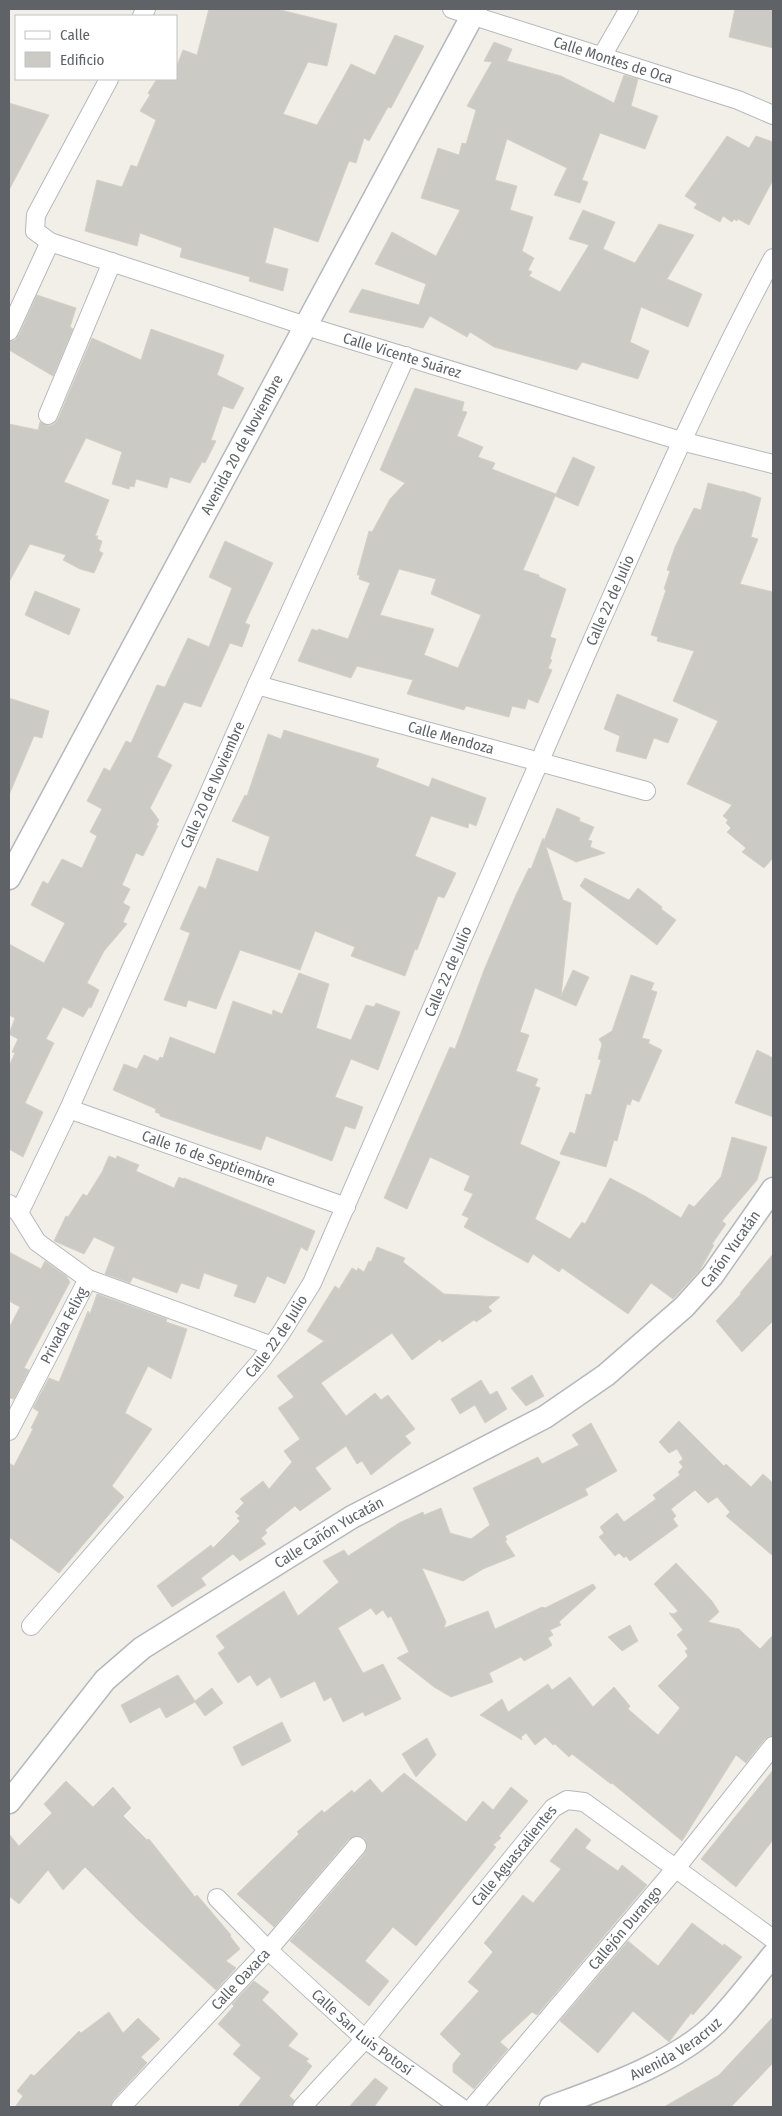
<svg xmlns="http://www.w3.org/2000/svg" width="782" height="2116" font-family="'Fira Sans Condensed',sans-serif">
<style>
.building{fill:#cccac5;stroke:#d6d1c6;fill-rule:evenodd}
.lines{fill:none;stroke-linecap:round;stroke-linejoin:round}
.minor-casing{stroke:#b5b8bc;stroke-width:20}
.tertiary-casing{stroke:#b5b8bc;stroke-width:25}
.minor{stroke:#fff;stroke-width:18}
.tertiary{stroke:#fff;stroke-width:22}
.labels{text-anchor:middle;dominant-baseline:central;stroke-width:4;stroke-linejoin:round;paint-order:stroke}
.street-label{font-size:15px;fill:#5f6368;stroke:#fff}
</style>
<rect width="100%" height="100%" fill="#f1efe8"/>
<g class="building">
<path d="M209,9h68l60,15 -10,42 -19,-4 -25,52 34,11 34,-61 24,11 20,-40 29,11 -33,62 -3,-1 -19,34 -5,-3 -8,25 -7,-2 -31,81 -44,-15 -9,36 23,6 -5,22 -34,-10 1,-4 -70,-20 2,-9 -42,-15 -3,13 -52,-15 12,-51 25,7 9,-22 6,2 19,-47 -16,-9 10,-16 -2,-2 9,-14h19v-11l7,-18 14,5z"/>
<path d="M735,9h38v39l-44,-11z"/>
<path d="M494,42l18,7 -5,12 54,15 53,27 10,-28 14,4 -7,27 27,10 -13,33 -45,-16 -18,47 6,2 -8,21 -26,-8 13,-27 -60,-29 -12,41 22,6 -7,24 23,7 -11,34 12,7 -6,12 4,2 -3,4 31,16 29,-47 -20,-6 14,-29 32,12 -12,27 32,14 24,-39 35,11 -27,44 35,15 -14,33 -47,-20 -11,35 19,9 -11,28 -56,-17 -5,8 -83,-23 -24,-15 -3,5 -37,-21 -7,12 -74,-16 13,-23 57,16 7,-21 -51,-20 17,-32 44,24 24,-46 -39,-12 17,-50 21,7 3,-12 4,1 10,-34 -9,-4 25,-44 -8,-1z"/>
<path d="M9,103l40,12 -40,75z"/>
<path d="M727,136l22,12 7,-12 17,6v38l-24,45 -11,-6 -1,2 -3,-2 -2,3 -9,-6 -3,6 -26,-14 3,-4 -12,-8z"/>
<path d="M37,295l39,13 -6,19 3,2 -20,47 -44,-26v-9l6,-1 4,-5z"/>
<path d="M151,329l73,26 -7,20 27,13 -11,21 -10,-3 -12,34 5,1 -11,22 -3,-1 -12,21 -20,-6 -3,11 -31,-9 -2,8 -4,-1 -1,3 -17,-5 10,-32 -36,-14 -22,44 45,18 -14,36h3l-1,3 5,2 -3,10 4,2 -9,20 -14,-4 -17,-9 3,-5 -36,-11 -21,38v-158l29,6 2,-8 9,4 5,-2 4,-5 34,-81 49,22z"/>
<path d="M415,388l49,14 -2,9 5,1 -10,24 26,11 -5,10 17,6 -3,6 64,25 -33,76 16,5v2l27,12 -16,48 6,2 -6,20 2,1 -4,8 4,2 -14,33 -10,-4 -3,10 -13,-3 -3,11 -43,-11 -2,4 -57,-16 6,-14 -56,-14 -6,12 -53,-17 14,-32 6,2v-2l30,10 22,-56 -11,-4 1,-4h-3l12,-44 3,1 18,-33 15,-16 -25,-13zM399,569l37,10 -5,15 50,21 -23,53 -34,-13 10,-26 -54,-14z"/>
<path d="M573,457l22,10 -17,39 -23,-10z"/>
<path d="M708,483l34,9v-1l19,7 -10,39 7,2 -18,45 33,8v266l-9,10 -22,-16 4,-4 -19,-16 4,-4 -5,-5 2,-3 -5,-4 9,-11 -45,-21 31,-63 -45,-20 21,-50 -37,-10 1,-4 -7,-2 15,-45 -2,-1 6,-18 -3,-1 8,-23 19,-39 7,2z"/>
<path d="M225,541l48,22 -28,60 5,2 -8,22 -12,-4 -29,64 -17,-5 -27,55 15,8 -22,43 9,12 -3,5 2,1 -15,30 -7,-3 -14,32 8,4 -7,14 7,4 -7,15 4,2 -23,27 -17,32 12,7 -8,18 -2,-1 -6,10 -20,-10 -17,32 8,4 -29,60 18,9 -20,45 -14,-8v-83l6,-13 -3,-1 6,-13 -9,-5 6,-16 -6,-3v-71l35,19 21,-40 -34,-18 12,-24 5,3 14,-25 20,9 15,-32 -7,-4 12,-23 -15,-8 17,-33 6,3 16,-30 5,2 26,-58 8,2 23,-49 21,9 23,-59 -23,-11z"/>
<path d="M35,591l45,18 -11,26 -44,-20z"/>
<path d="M617,694l61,25 -10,24 -14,-5 -8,21 -30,-8 4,-15 -16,-7z"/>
<path d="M9,698l40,13 -7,27 -8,-2 -25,59z"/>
<path d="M284,730l95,29 -3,8 53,20 3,-9 54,20 -10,28 -7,-3 -1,5 -37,-12 -16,40 41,17 -12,25 -6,-2 -21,54 -2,-1 -10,27 -54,-20 4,-9 -40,-16 -15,39 -60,-20 -24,59 -28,-9 -2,7 -22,-7 26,-67 -10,-4 19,-43 7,3 11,-31 41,14 12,-35 -38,-16 13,-26 2,1 21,-62 13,5z"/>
<path d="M557,808l23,10 -1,3 15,6 -6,13 4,1 -2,6 15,6 -29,9 -30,-15 17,53 8,3 -10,93 12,-26 16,7 -13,29 -41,-18 -15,44 9,3 -13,36 22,8 -3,7 5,2 -20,56 40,18 -25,57 35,20 12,-17 3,2 25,-46 35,18 36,22 8,-14 5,3 27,-30 11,-40 35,10 -10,33 -35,41 4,3 -14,20 2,1 -14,25 -27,29 -22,-16 -23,31 -66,-46 -3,4 -26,-18 -5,9 -64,-36 5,-9 -7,-3 11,-21 -9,-4 6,-14 -40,-19 -23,52 -23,-11 66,-151 5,2 29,-79 31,-73 14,-29 2,1 12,-31 1,3z"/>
<path d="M585,878l44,22 9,-12 24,19 -1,2 15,11 -19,25 -77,-59z"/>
<path d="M299,973l30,11 -13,44 35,12 15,-35 8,2 2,-4 24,9 -22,58 -27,-11 -16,38 28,10 -8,22 -10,-3 -13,35 -66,-25 -5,14 -46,-15 -55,-19v-2l-5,-2 1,-3 -43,-19 11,-26 13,5 7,-14 14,6 2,-4 3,1 7,-21 45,17 18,-53 39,14 1,-5 9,4z"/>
<path d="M631,975l23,8 -3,7 6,2 -15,46 8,2 -2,3 14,7 -23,52 -7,-3 -2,6 -3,-1 -10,37 -3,-1 -8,27 -46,-13 10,-22 5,2 11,-40 5,1 10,-35 -3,-1 4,-15 -3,-5 13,-8z"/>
<path d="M757,1050l16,8v59l-38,-14z"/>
<path d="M109,1156l7,3 1,-3 22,9 -3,6 38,17 5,-11 4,2 1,-1 131,53 -8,20 -6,-4 -16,37 -18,-8 -12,27 -21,-7 4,-11 -34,-12 -5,16 -18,-6 -4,10 -44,-16 -3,6 -25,-9 10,-27 -21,-10 -10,17 -30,-13 12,-25 2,1 15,-23 4,2 15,-24z"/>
<path d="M377,1247l28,11 -2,4 41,32 56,3 -12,10 4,4 -16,11 -2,-2 -32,22 -2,-3 -28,21 -20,-27 -71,50 25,33 29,-23 6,7 7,-5 27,34 -10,7 6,7 -40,32 -9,-14 -5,3 -11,-18 -31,22 16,21 -31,22 -5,-5 -30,24 2,3 -6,5 5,6 -26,17 -7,-7 -32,24 5,7 -34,22 -15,-21 54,-41 2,3 27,-27 -3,-3 3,-2 -5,-4 9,-9 -4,-4 23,-18 6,8 23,-27 -8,-11 16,-12 -22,-31 16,-11 -17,-21 47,-35 -17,-10 28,-45 4,3 13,-21 5,3 1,-3 6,4 5,-11 2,1z"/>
<path d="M9,1252l32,17 4,-8 21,15 4,6 -46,86 5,2 -15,29 -5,-1v-70l11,-21 -11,-6z"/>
<path d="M773,1254v67l-31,31 -26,-31 25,-27 -1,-1z"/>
<path d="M97,1294l70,25 -1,3 21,7 -16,50 -23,-13 -23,47 27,16 -40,57 12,11 -65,76 -50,-36v-74l5,3 19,-37 -2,-1 8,-16 -6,-4 16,-30 10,4 29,-71 2,3z"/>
<path d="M532,1375l12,21 -18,10 -15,-18z"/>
<path d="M481,1380l9,15 7,-4 10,18 -22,14 -10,-18 -15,9 -9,-15z"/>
<path d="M679,1421l45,45 2,-2 25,23 12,-13 10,9v73l-47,-40 4,-4 -13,-15 -9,6 -13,-13 -24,19 5,7 -3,3 5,7 -48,35 -4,-5 -2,2 -5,-5 -4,3 -16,-19 5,-4 -4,-6 17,-14 7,9 32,-23 -3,-4 27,-20 -2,-3 5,-5 -4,-5 4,-3 -6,-10 -8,4 -10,-11z"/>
<path d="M591,1423l26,48 -32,18 3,6 -83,41 2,4 -2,1 10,15 -32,13 -20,12 -41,-13 24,54 -2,6 44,-17 7,18 47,-22 3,1 48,-24 3,4 -37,34 2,3 -11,5 3,5 -5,3 4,7 -4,3 -24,13 -3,-4 -32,16 4,9 -42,15 -17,-10 -37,-29 12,-6 -18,-36 -3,2 -5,-8 -7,5 -5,-7 -33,20 25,45 20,-9 18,35 -36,17 -2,-4 -20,10 -12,-25 -7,4 -9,-20 -34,17 -11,-21 -13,9 -7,-11 -12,8 -20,-30 7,-5 -9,-12 68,-45 14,25 41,-34 -16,-21 21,-11 4,6 51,-33 24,-11 1,3 17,-7 9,25 21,6 19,-14 -17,-37 65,-31 4,7 37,-19 -7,-10z"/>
<path d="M676,1563l36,38 7,11 -11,10 31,7 21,20 13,-14v101l-8,3 -19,24 -10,-8 -54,86 -70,-58 -1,1 -39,-30 -3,3 -14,-13 -2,1 -8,-8 -10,8 -9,-12 -5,4 1,3 -42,-25 22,-16 6,13 40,-28 4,6 18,-13 23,30 21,-20 16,19 -2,3 30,26 22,-27 -22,-22 30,-30 -3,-5 3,-2 -11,-14 6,-5 -14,-17 5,1 4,-3 -24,-27z"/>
<path d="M630,1625l8,16 -16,10 -14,-14z"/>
<path d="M178,1675l17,26 17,-13 11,15 -18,13 -10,-14 -29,16 -6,-11 -30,16 -9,-18z"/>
<path d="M282,1722l9,19 -49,25 -9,-19z"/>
<path d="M427,1738l9,17 -20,22 -14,-23z"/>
<path d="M773,1770v70l-37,47 -35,-28z"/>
<path d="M404,1773l62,49 17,-21 10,9 18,-23 17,14 -29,35 2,2 -8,7 3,2 -80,99 -23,-19 -28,34 24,20 -20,25 -79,-65 75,-88 2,-6 -3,-9 -6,-2 -9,3 -75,88 -37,-33 62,-60 -2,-2 25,-22 2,3 28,-23 2,3 16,-14 12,14z"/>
<path d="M66,1781l27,26 20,-20 18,21 -8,8 24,24 2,-1 46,58 2,-2 34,40 -1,1 10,13 -14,12 10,7 -20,22 -79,-71 -52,-52 -22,23 -15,-20 -29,34 -10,-8v-62l10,12 33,-33 -8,-9z"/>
<path d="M576,1828l15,12 -6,8 33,23 4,-6 25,20 -110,130 -5,-3 -32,30 8,7 -34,40 -21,-17v-8l8,-10 -21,-20 39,-43 -11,-9 25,-30 -9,-9 39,-48 10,8 28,-34 -11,-8z"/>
<path d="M692,1923l31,23 1,-2 18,13 -49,58 -2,-2 -22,29 -36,-31 -35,42 -38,-32 68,-80 30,25z"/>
<path d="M254,1981l15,11 -7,8 36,34 -10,12 21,13 -3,2 6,5 -23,30 5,4 -2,7h-54l23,-29 -28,-24 8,-9 -23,-21 16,-18 -2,-2z"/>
<path d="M109,2012l14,21 15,-15 22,21 -19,18 6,6 -34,37 -2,7h-96l8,-11 -6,-5 14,-17 3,2 45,-45 2,2z"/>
<path d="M773,2017v46l-42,44h-67l55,-32z"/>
<path d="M375,2078l13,10 -14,19h-25z"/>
</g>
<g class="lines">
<g class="minor-casing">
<g id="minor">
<path id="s1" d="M452,9l286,91 35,15"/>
<path d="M142,16l4,-7"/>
<path d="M602,56l27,-47"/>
<path id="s2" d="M109,79l-73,136 -1,16 15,11 256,84 375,115 92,23"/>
<path d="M9,331l41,-89"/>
<path d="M48,415l64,-153"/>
<path id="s3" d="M257,685l389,106"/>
<path id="s4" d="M69,1109l277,98"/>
<path d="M9,1204l10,9 18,29 51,37 184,67"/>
<path id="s5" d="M19,1213l50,-104 188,-424 149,-329"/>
<path id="s6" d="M9,1431l79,-152"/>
<path id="s7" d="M31,1626l229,-264 21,-29 31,-50c95,-214 186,-429 280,-642 58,-130 114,-259 181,-383"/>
<path id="s8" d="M217,1898l51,52 97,89 95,68"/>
<path id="s9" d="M121,2107l147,-157 89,-104"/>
<path id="s10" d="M302,2107l63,-68 188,-231 14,-8 17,2 189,137"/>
<path id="s11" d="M473,2107l203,-239 97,-122"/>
</g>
</g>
<g class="tertiary-casing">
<g id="tertiary">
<path id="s12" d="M9,878l467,-869"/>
<path id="s13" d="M9,1802l96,-122 37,-32 210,-131 193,-100 61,-42 78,-68 28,-31 61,-87"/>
<path id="s14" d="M551,2107c52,-19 127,-45 166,-85 20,-21 38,-45 56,-67"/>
</g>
</g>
<use href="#minor" class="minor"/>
<use href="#tertiary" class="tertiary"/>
</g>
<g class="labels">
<g class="street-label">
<text stroke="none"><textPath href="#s1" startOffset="169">Calle Montes de Oca</textPath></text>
<text stroke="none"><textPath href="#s2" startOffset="559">Calle Vicente Suárez</textPath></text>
<text stroke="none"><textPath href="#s12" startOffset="492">Avenida 20 de Noviembre</textPath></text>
<text stroke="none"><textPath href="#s7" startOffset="1189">Calle 22 de Julio</textPath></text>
<text stroke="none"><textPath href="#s3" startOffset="201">Calle Mendoza</textPath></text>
<text stroke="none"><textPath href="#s5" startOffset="470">Calle 20 de Noviembre</textPath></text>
<text stroke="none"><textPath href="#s7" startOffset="784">Calle 22 de Julio</textPath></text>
<text stroke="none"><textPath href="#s4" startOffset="148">Calle 16 de Septiembre</textPath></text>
<text stroke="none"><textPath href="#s13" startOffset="921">Cañón Yucatán</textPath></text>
<text stroke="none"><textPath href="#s6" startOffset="119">Privada Felixg</textPath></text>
<text stroke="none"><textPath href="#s7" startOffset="380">Calle 22 de Julio</textPath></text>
<text stroke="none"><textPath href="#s13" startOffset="424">Calle Cañón Yucatán</textPath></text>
<text stroke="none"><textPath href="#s10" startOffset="329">Calle Aguascalientes</textPath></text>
<text stroke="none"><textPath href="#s11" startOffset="235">Callejón Durango</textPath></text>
<text stroke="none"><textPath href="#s9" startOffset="175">Calle Oaxaca</textPath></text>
<text stroke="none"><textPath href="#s8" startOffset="198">Calle San Luis Potosí</textPath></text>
<text stroke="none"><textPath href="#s14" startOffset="138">Avenida Veracruz</textPath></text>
</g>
</g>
<rect width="782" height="2116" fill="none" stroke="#5f6368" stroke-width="20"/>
<rect x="15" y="15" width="162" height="65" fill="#ffffff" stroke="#bfc1c3"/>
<rect x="25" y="31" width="25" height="8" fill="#ffffff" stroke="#bfc1c3"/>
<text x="60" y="40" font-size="15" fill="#5f6368">Calle</text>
<rect x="25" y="52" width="25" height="15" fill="#cccac5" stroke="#bfc1c3"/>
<text x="60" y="65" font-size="15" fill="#5f6368">Edificio</text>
</svg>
